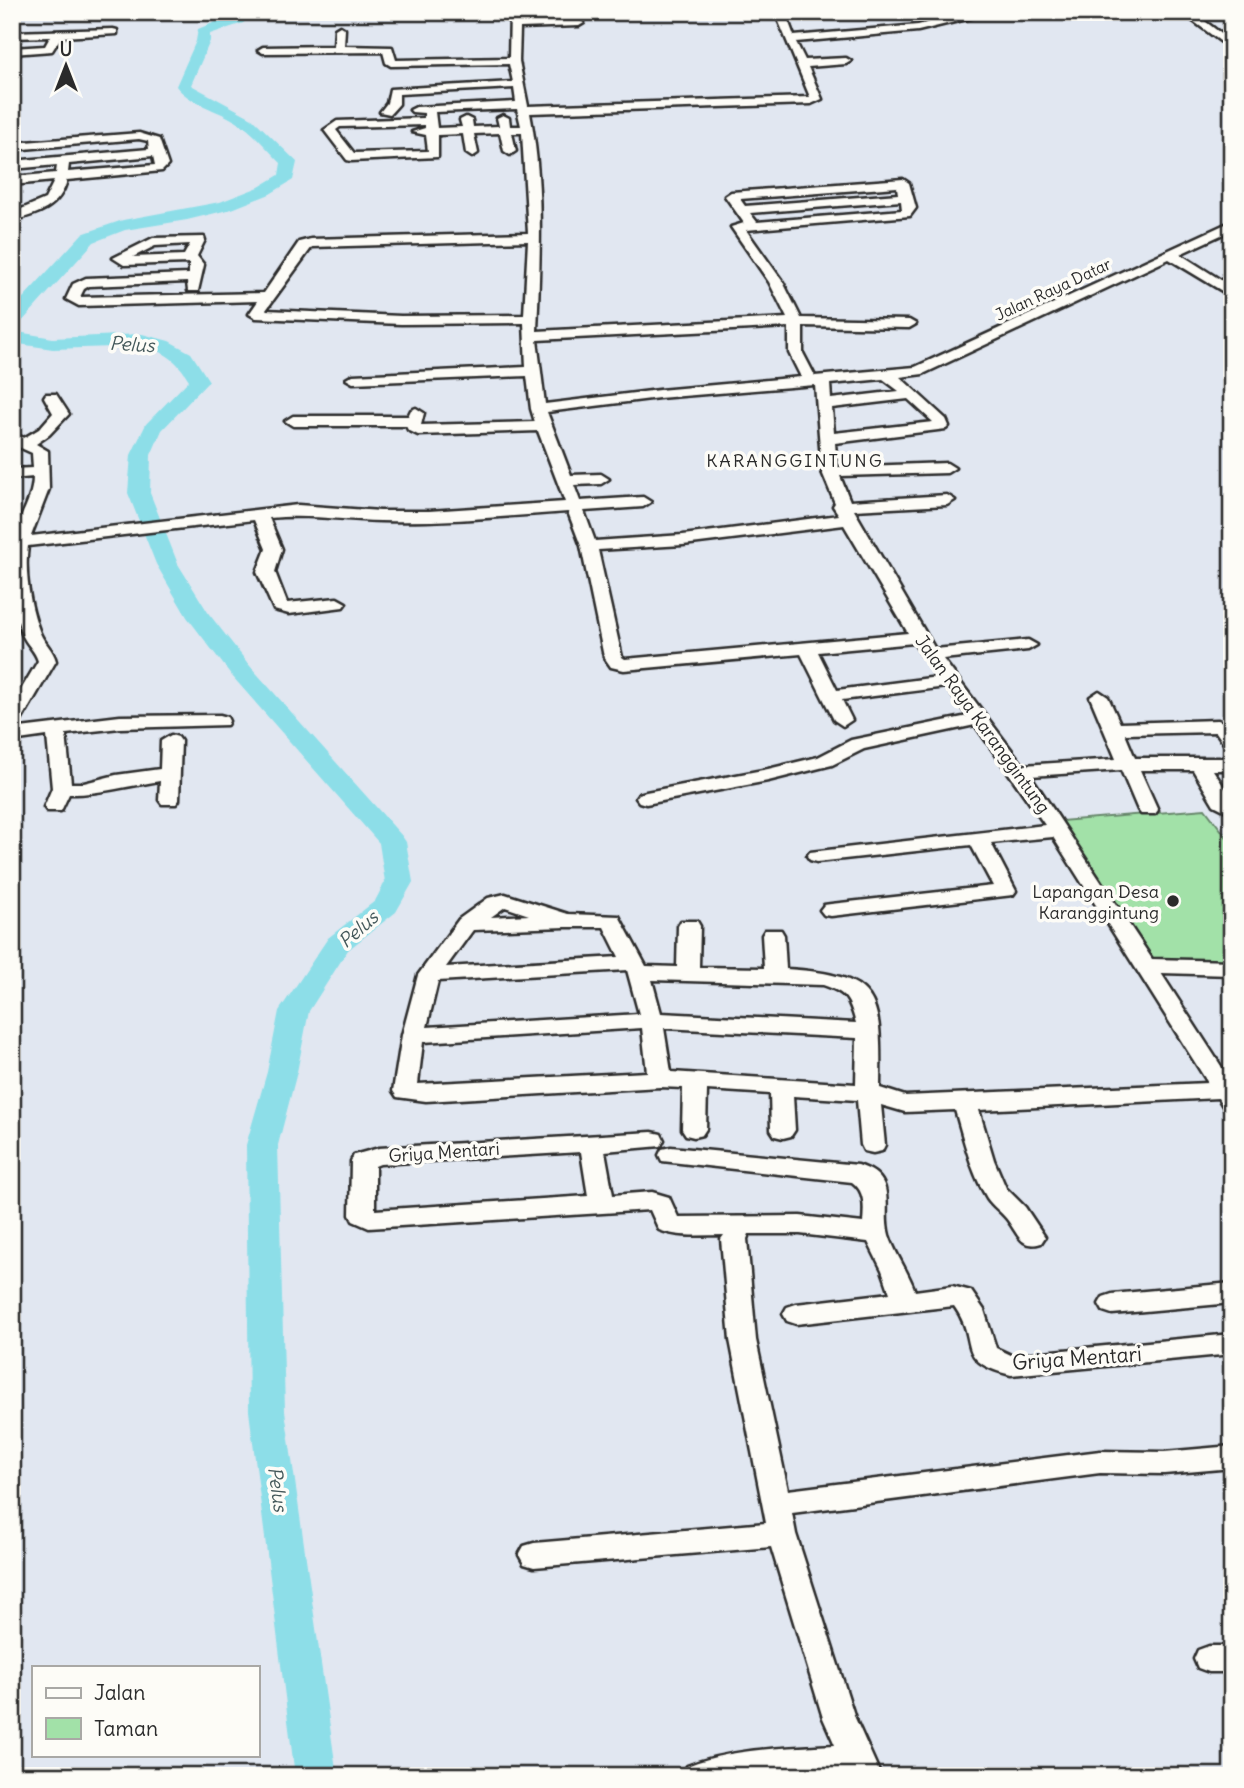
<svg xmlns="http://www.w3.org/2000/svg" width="1244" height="1788" font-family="Delius,sans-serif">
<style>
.green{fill:#a2e1a8;stroke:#66866a;stroke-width:2}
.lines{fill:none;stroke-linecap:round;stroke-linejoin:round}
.river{fill:#8ddee8;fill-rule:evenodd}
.minor-casing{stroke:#2b2b2b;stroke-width:5}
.minor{fill:#fdfcf7;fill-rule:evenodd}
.poi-dot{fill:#2b2b2b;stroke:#fdfcf7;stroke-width:2.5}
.labels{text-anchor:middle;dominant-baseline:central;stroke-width:7;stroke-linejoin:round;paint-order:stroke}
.far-street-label{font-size:16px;fill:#2b2b2b;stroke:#fdfcf7}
.far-quarter-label{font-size:18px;letter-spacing:2px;fill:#2b2b2b;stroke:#fdfcf7}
.street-label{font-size:18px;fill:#2b2b2b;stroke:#fdfcf7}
.poi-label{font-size:18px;fill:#2b2b2b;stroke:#fdfcf7;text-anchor:end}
.water-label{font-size:19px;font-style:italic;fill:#44585a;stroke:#fdfcf7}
.near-street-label{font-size:21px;fill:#2b2b2b;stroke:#fdfcf7}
</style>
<rect width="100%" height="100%" fill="#e1e7f1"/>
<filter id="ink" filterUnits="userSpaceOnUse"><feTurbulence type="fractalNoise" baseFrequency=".0143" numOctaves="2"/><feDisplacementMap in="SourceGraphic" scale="14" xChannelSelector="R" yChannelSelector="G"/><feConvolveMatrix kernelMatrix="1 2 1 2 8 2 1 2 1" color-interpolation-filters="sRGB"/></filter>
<g filter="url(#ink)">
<path class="green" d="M1205,809l27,35v117l-80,-3 -92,-137z"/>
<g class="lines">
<g class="river">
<path d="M240,12h16l-13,11 -33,11v7l-19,44 61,33 45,44 -4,18 -23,14 -38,15 -45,11 -62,10 -31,12 -75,83 -7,1v-16l70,-76 41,-14 97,-18 39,-15 20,-12 2,-12c-14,-14 -27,-31 -44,-41 -20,-13 -46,-17 -61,-36l20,-45 2,-12z"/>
<path d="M12,331l41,7 89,-4 27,7 22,12 18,28 -47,49 -11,25 -1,38 28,71 31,50 41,52 152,170 4,6 7,40 -17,30 -48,38 -39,61 -12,61 -19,73 7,266 52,365h-42l-46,-365 -3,-266 21,-73 12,-61 49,-73 47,-37 10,-19 -6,-39 -147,-167 -45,-59 -31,-53 -28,-71 3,-38 15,-31 43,-44c-12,-20 -24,-29 -47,-34l-89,3 -41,-6z"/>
</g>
<g class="minor-casing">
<g id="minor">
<path d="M510,12h10v10l59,-2 5,3 -5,3 -59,2 -1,33 9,45 282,-9 -35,-85h10l9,24 124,-11 52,-13h87l-5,3 -77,2 -57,14 -122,11 9,18 41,-2 5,3 -5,3 -38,3 14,32 -11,5 -281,9c14,72 10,145 7,218l250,-13 -18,-36 -38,-55 13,-4 -19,-27 6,-4 172,-13 6,4 7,25 -6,8 -164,14 37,52 18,36 108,2 7,4 -7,4 -106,-2v27l12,23 100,-9 317,-146v9l-52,24 52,33v10l-63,-38 -246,115 -23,3 46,42 3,7 -3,3 -111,14 2,24 110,-4 8,5 -8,5 -107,3 10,25 97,-6 8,5 -8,5 -93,5 81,139 93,-9 9,5 -9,5 -85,9 80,106 93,-6 -26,-62 9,-6 9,6 12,26 98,-3 14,6v21l-7,-2 -9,-13 -91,2 10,24h97v12h-19l19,29v15l-18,-9 -21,-35h-53l18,40 -3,4h-14l-3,-4 -17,-40 -90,6 121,183 80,2v14l-71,-2 71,110v27l-8,-2 -6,-10 -239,12 15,50 12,28 19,19 20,30 -4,6c-19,6 -22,-7 -32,-21 -6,-9 -16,-15 -22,-24 -16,-26 -23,-58 -32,-88l-50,2 -24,-7 4,40 -3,6 -9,2 -9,-2 -3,-6 -4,-45 -64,-4 2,34 -4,6 -8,2 -8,-2 -4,-6 -1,-36 -63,-4 -1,39 -4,6 -8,2 -8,-2 -4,-6 1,-41 -23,-1 -234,14 -29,-4 -4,-6 9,-56 16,-60 41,-56 29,-21 17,-4 63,20 51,2 27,50 31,1 1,-41 3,-5h16l3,5 -1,41 65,1 -2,-33 3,-5h16l3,5 2,34c98,6 95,30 94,119l25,8 303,-13 -155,-246 -62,6 25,48 -3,4 -182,21 -7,-1 -4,-5 4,-5 7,-1 162,-18 -22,-41 -154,17 -7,-2 -3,-4 3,-4 235,-27 -70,-100 -111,24 -32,16 -64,16 -122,23 -7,-2 -3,-4 3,-4 7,-2 122,-23 50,-12 33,-17 117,-24 -22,-29 -104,13 10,20 -9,6 -9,-6 -33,-66 -177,16 -13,-3 -7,-10 -23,-111 -13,-34c-62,4 -125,11 -187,9 -38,-1 -74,-7 -112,-3l13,31 -7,23 12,31 50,-5 9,5 -3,4 -54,7 -15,-4 -17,-38 9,-23 -12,-29 -226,26c-4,27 2,61 12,87 4,10 13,16 16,28l-35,60 -9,6v-22l26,-44c-3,-10 -9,-14 -14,-23 -10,-18 -16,-79 -11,-98 5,-22 20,-40 20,-63l-21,2v-10l21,-1 -1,-15 -20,-9v-11l12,5 15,-9 14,-16 -9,-16 2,-3h10l13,20 -20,21 -13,9 12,7 1,38 -18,47 267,-31 82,6h49l136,-9 -27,-71 -120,4 -10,-5 -2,-4h-113l-8,-5 8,-5h115l3,-6 5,-2 8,5 -3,12 114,-3 -4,-13 -4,-33 -174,7 -7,-4 7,-4 173,-8 -2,-44 -123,1 -145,-6 -7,-4 9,-13 -179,5 -13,-7 7,-15 13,-6 103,-4v-11l-65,2 -11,-7 40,-20 51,-1 1,3 -8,16 7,9 -6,26h-10l-1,-9 -98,4 -5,3 -4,8 184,-4 35,-51 12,-3 217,-6 -6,-100h-10l4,18 -6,4 -6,-4 -4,-18 -26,1 4,19 -6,4 -6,-4 -3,-19 -25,1v22l-87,4 -4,-1 -23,-30 13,-9 87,-3v-5l-12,-1 -2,-2 6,-3 100,-5 -2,-14 -115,6v10l-9,10 -10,-2 7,-9 3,-14 123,-7 -4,-18 -118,2 -5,-3 -3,-11 -120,1 -5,-3 5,-3 71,-1 1,-17 5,-3 5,3 -1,17 48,1 4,13 113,-2zM517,109l4,17h-11l-1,-8 -6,-3 -6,3 2,8 -26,1 -1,-7 -6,-3 -6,3 2,7 -25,1 -2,-16zM425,125v3l-13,4 14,3 2,16 -74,2 -18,-23 4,-3zM897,187l1,7 -153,12 -5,-7zM901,201l1,9 -145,12 -7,-9zM528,241l-4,74 -123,1 -135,-6 46,-63zM190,244l-6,11 -51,2 22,-11zM789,327v26l12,24 -142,13 -114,14 -8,-64zM883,379l16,12 -68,8 -1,-15zM815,385l7,87 13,31 -2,3 6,9 -156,20 -88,6 -11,-30 59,-4 8,-5 -8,-5 -63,4 -6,-16 27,-1 8,-5 -8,-5 -30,1 -24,-63 112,-14zM908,399l25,23 -99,11 -2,-25zM844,525l64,108 -283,26 -3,-2 -24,-107 85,-5zM914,643l24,34 -101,13 -19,-38zM505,907l24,8 -38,2zM566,927h38l15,30 -173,10 27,-37zM627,970l12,44 -212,13 11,-46zM652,980l171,5c24,8 26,14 33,38l-195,-10zM642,1028l5,44 -229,12 5,-42zM664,1028l193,10 -1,46 -185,-12z"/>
<path d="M1103,12h15l5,4 -5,3z"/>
<path d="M1181,12h12l39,30v8z"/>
<path d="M113,29l4,1v4l-56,3 -9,14 -40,3v-6l33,-2 5,-9 -38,1v-6z"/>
<path d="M139,133l20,6 9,26 -6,6 -95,9c-7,28 -29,34 -55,41v-8l33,-14 9,-18 -42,4v-8l44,-4 1,-8 -45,4v-8l137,-12 -1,-8 -9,-2 -127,11v-7zM153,156l2,9 -87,7 1,-8z"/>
<path d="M220,715l7,2 2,4 -2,4 -107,3 -54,6 5,49h13l32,-8 44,-6 1,-28 10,-6 7,2 3,4 -2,59 -3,4h-14l-3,-4 1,-19c-28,4 -65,14 -91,13l-8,17h-14l-3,-4 8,-19 -5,-52 -35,5v-12l108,-13z"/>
<path d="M652,1132l9,2 3,6 -3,6 -56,5 8,44 39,-3 17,5 9,20 122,-1 63,7c1,-15 3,-31 -11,-41l-190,-21 -3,-6 3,-6 9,-2 187,18c42,13 23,42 31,70 6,19 19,36 26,56l37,-5 19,5 13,19 12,38 15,7 221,-21v20l-221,21c-59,-15 -30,-32 -57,-69l-158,18 -9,-3 -4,-7 4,-7 9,-3 94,-11 -8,-23 -14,-28 -68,-8h-51l-2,5 9,101 32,150 312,-39 64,1 68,-6v22l-68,6 -64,-1 -308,40 4,21 59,184 26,58h-32l-1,-3 -166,3 5,-10c46,-18 100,-18 148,-21l-12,-27 -52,-171 -237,20 -10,-3 -5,-9 5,-9 10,-3 232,-20 -36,-183 -9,-101 3,-4c-22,0 -45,3 -65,-5l-9,-20 -281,18 -16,-7 -3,-6 1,-54 3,-6 25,-7zM581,1152l7,44 -213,14v-44l5,-2z"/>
<path d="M1232,1283v20l-120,11 -9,-3 -4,-7 4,-7 9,-3z"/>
<path d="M1209,1646h23v26h-23l-11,-4 -4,-9 4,-9z"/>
</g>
</g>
<use href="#minor" class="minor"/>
</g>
</g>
<circle class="poi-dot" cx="1173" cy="901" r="7"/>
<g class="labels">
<g class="far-street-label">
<text transform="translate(1053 289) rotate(-25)">Jalan Raya Datar</text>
</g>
<g class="far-quarter-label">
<text x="795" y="460">KARANGGINTUNG</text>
</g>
<g class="street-label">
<text transform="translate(983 724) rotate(54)">Jalan Raya Karanggintung</text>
<text transform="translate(444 1152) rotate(-4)">Griya Mentari</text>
</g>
<g class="poi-label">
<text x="1159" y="891">Lapangan Desa<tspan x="1159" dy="21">Karanggintung</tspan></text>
</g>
<g class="water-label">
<text transform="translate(132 344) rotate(3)">Pelus</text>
<text transform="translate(358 929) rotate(-41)">Pelus</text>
<text transform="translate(278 1489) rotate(82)">Pelus</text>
</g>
<g class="near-street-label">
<text transform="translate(1077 1358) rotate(-4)">Griya Mentari</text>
</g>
</g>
<rect width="1244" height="1788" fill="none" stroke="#fdfcf7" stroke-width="42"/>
<rect x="21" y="21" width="1202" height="1746" fill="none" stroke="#2b2b2b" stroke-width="2.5" filter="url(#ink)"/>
<rect x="32" y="1666" width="228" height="91" fill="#fdfcf7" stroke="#a9a8a5" stroke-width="2"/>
<rect x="46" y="1688" width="35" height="10" fill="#fdfcf7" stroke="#a9a8a5" stroke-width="2"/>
<text x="94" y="1700" font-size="21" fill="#2b2b2b">Jalan</text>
<rect x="46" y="1718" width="35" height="21" fill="#a2e1a8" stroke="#a9a8a5" stroke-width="2"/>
<text x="94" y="1736" font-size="21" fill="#2b2b2b">Taman</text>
<g transform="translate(66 66)" stroke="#fdfcf7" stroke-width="5" paint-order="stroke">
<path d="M0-5L12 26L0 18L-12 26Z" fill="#2b2b2b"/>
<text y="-10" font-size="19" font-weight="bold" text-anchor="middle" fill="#2b2b2b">U</text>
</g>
</svg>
